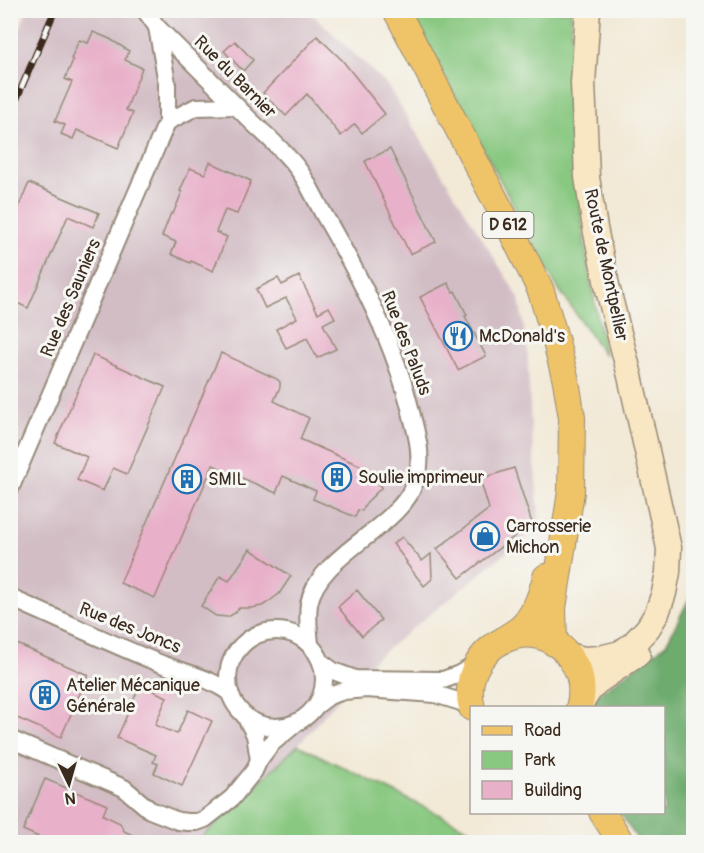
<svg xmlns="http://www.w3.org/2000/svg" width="704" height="853" font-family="Pangolin,sans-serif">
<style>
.industrial{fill:#d2bdc5}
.green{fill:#88c880;stroke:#62794f;stroke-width:1.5}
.forest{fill:#6eac6e;stroke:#546b46;stroke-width:1.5}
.building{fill:#e8b0c9}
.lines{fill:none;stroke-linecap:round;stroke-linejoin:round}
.street-casing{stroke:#968a7a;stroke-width:20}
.secondary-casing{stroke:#968a7a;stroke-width:27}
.primary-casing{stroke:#968a7a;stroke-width:28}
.street{stroke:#fff;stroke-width:16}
.secondary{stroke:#f9e7c3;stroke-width:24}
.primary{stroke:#efc469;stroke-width:26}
.rail-casing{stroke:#3b2a1e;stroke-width:7}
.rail{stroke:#f6f6f2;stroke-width:4.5;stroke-dasharray:14;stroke-linecap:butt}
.labels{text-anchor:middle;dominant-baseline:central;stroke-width:6;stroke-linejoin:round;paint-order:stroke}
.shield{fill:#f6f6f2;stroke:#73675e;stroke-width:1.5}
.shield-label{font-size:16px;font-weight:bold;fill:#3b2a1e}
.street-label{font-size:18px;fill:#3b2a1e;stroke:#f6f6f2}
.poi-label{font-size:18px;fill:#3b2a1e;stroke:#f6f6f2;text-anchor:start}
</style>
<rect width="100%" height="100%" fill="#f6f6f2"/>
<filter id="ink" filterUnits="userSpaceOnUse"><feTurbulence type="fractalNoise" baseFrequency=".0167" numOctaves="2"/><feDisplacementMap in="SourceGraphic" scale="12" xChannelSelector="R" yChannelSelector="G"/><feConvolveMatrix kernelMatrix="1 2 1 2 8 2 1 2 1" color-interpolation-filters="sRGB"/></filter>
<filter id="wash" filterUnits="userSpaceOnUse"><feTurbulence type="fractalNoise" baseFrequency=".008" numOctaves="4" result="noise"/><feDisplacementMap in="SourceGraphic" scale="24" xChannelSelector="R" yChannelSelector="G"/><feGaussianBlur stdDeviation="1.35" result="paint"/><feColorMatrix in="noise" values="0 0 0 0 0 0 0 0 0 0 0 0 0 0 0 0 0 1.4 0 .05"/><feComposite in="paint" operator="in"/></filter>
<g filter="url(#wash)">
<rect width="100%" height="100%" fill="#f2e9d6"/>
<path class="industrial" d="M27,11h282l78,74 132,213 8,49 4,77 9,101 -170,138 -72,82 -101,97h-186v-794z"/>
<g class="green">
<path d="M410,11h161l5,160 11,90 18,95 -49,-71z"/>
<path d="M298,745l197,97h-298z"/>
</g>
<path class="forest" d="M690,597l4,20 -1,225h-54l-19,-29 44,-1v-104h-73l5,-12 70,-52z"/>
<g id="blocks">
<g class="building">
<path d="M93,32l17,7 19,12 -4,9 17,8 -16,42 7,3 -15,35 -41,-18 -4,9 -12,-5 4,-9 -10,-4 17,-39 -7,-3 8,-19 -2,-1 8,-19 9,3z"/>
<path d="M317,36l25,24 43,54 -23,19 -7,-9 -14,12 -34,-42 -21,22 -23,-23z"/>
<path d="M235,41l18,19 -10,11 -19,-20z"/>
<path d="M390,149l46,93 -26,12 -45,-93z"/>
<path d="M210,162l41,19 -14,33 -12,-4 -9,22 11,5 -14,34 -22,-10 -1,2 -19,-9 5,-12 -14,-6 9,-23 2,1 9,-22 -2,-1 10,-23 15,6z"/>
<path d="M29,183l70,30 -6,14 -25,-11 -40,92 -18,-8v-73z"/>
<path d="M299,276l19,37 11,-6 6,11 -12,6 13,25 -19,9 -10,-20 -21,10 -10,-19 21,-11 -11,-20 -21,10 -9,-19 22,-11 4,7z"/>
<path d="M448,283l5,9 2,-1 12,24 -2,1 21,40 -28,14 -38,-73z"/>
<path d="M221,353l56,26 3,3v5l-6,14 35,17 -9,21 79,35 -3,7 6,6 -15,15 -5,9 -4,-1 -3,7 -42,-18 3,-8 -33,-15 -7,17 -63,-28 -58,133 -35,-15z"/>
<path d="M93,355l72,32 -38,87 -14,-6 -10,23 -26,-11 10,-23 -32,-14z"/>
<path d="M514,468l18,55 -72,55 -23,-29 52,-40 -9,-30z"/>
<path d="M402,537l20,24 9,-7 1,25 -8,7 -18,-23 1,-1 -14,-18z"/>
<path d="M250,549l41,27 -12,18 -12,9 -5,3 -11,2h-12l-4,5 -7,4 -12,-1 -15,-10 19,-30 9,5z"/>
<path d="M357,590l24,30 -19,16 -24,-29z"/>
<path d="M10,641l78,34 -27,62 -51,-22z"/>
<path d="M140,685l27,12 -12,28 22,9 11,-24 24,11 -30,65 -28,-13 4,-9 -5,-2 3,-7 -39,-17z"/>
<path d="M45,779l62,26 -4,10 17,8 4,8 25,12h-97l-29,-13z"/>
</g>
</g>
</g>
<g filter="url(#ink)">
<use href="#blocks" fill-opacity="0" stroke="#968a7a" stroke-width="1.5"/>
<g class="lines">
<g class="street-casing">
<g id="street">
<path d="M145,10l12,17c30,30 60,60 90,90 17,17 37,33 51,52 10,13 17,30 25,44 37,64 72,130 89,203 4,16 9,33 7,50 -1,8 -6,22 -10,29 -25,39 -92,64 -100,109 -2,14 0,28 1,41"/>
<path d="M167,122l29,-15 40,-1"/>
<path d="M10,489l157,-367v-39l-10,-56"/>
<path d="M10,595l5,5c46,20 92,42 139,61 26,11 53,15 76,32"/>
<circle cx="276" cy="679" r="48"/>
<path d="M321,662l12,9 22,8 88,1 14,-5 19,-10"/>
<path d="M317,705l12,-9 15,-5 22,-2 69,5 26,8 11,8"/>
<path d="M245,716l10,19 4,25"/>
<path d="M10,739l114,49 26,22 28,11 10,1h9l8,-3 27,-21 22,-27 5,-11 12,-16 24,-20"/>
</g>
</g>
<g class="secondary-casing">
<g id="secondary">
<path d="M569,655l15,4 16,-1 20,-5 13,-9 15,-16 9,-15 7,-20 4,-21 1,-24 -39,-172 -22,-86 -13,-62 -8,-51 -4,-94 5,-73"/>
<path d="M580,705l9,-14 8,-9 41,-28"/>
</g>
</g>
<g class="primary-casing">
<g id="primary">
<path d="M396,10l115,220 30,61 14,47 11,43 6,37 -1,74 -18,116 1,35"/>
<path d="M505,639c5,-4 11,-7 16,-11 14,-14 20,-32 25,-51"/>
<path d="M472,708c-16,-61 64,-102 99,-49 11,15 13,31 8,49"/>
<path d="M602,812l19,30"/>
</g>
</g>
<use href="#street" class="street"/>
<use href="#secondary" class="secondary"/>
<use href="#primary" class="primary"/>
<g class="rail-casing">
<path id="rail" d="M10,114l45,-104"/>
</g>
<use href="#rail" class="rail"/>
</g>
</g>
<defs>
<g id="restaurant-ring" transform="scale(1.5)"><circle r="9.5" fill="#f6f6f2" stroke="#1f6fb2" stroke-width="1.5"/><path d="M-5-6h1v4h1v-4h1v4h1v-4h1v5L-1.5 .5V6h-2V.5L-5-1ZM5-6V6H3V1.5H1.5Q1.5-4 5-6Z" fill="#1f6fb2"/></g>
<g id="building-ring" transform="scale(1.5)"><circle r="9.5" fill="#f6f6f2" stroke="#1f6fb2" stroke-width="1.5"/><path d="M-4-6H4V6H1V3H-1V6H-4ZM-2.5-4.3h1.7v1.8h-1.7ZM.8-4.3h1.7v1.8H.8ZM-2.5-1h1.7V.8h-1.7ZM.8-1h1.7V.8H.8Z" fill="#1f6fb2"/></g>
<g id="shop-ring" transform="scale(1.5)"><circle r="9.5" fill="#f6f6f2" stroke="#1f6fb2" stroke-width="1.5"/><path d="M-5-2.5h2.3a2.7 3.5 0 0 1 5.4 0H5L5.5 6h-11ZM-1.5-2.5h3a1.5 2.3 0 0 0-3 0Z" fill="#1f6fb2"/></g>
</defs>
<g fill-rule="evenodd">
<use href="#restaurant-ring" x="458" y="336"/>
<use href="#building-ring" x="337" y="477"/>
<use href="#building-ring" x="187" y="479"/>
<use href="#shop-ring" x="485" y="536"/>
<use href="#building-ring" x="45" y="695"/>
</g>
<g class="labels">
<rect class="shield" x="482.5" y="212" width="51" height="26" rx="4.5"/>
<g class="shield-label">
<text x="508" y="225">D 612</text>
</g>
<g class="street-label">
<text transform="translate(235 77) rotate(45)">Rue du Barnier</text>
<text transform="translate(606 265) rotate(78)">Route de Montpellier</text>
<text transform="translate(71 298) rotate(-67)">Rue des Sauniers</text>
<text transform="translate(406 343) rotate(69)">Rue des Paluds</text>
<text transform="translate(130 628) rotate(22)">Rue des Joncs</text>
</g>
<g class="poi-label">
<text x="479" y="336">McDonald's</text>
<text x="358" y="477">Soulie imprimeur</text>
<text x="208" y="479">SMIL</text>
<text x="506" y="526">Carrosserie<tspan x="506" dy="21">Michon</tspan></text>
<text x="66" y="685">Atelier Mécanique<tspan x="66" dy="21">Générale</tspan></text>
</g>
</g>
<rect width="704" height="853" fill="none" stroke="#f6f6f2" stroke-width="36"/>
<rect x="470" y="706" width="195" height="108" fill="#f6f6f2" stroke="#aba49d" stroke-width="1.5"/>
<rect x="482" y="726" width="30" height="9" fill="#efc469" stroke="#aba49d" stroke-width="1.5"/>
<text x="524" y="736" font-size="18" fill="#3b2a1e">Road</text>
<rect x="482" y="751" width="30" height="18" fill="#88c880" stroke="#aba49d" stroke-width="1.5"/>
<text x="524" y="766" font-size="18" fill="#3b2a1e">Park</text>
<rect x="482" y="781" width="30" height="18" fill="#e8b0c9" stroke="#aba49d" stroke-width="1.5"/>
<text x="524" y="796" font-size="18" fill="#3b2a1e">Building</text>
<g transform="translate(69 784) rotate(175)" stroke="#f6f6f2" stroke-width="4.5" paint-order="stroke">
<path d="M0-4.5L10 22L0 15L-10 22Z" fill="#3b2a1e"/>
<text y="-9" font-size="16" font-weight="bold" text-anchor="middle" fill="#3b2a1e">N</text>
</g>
</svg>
